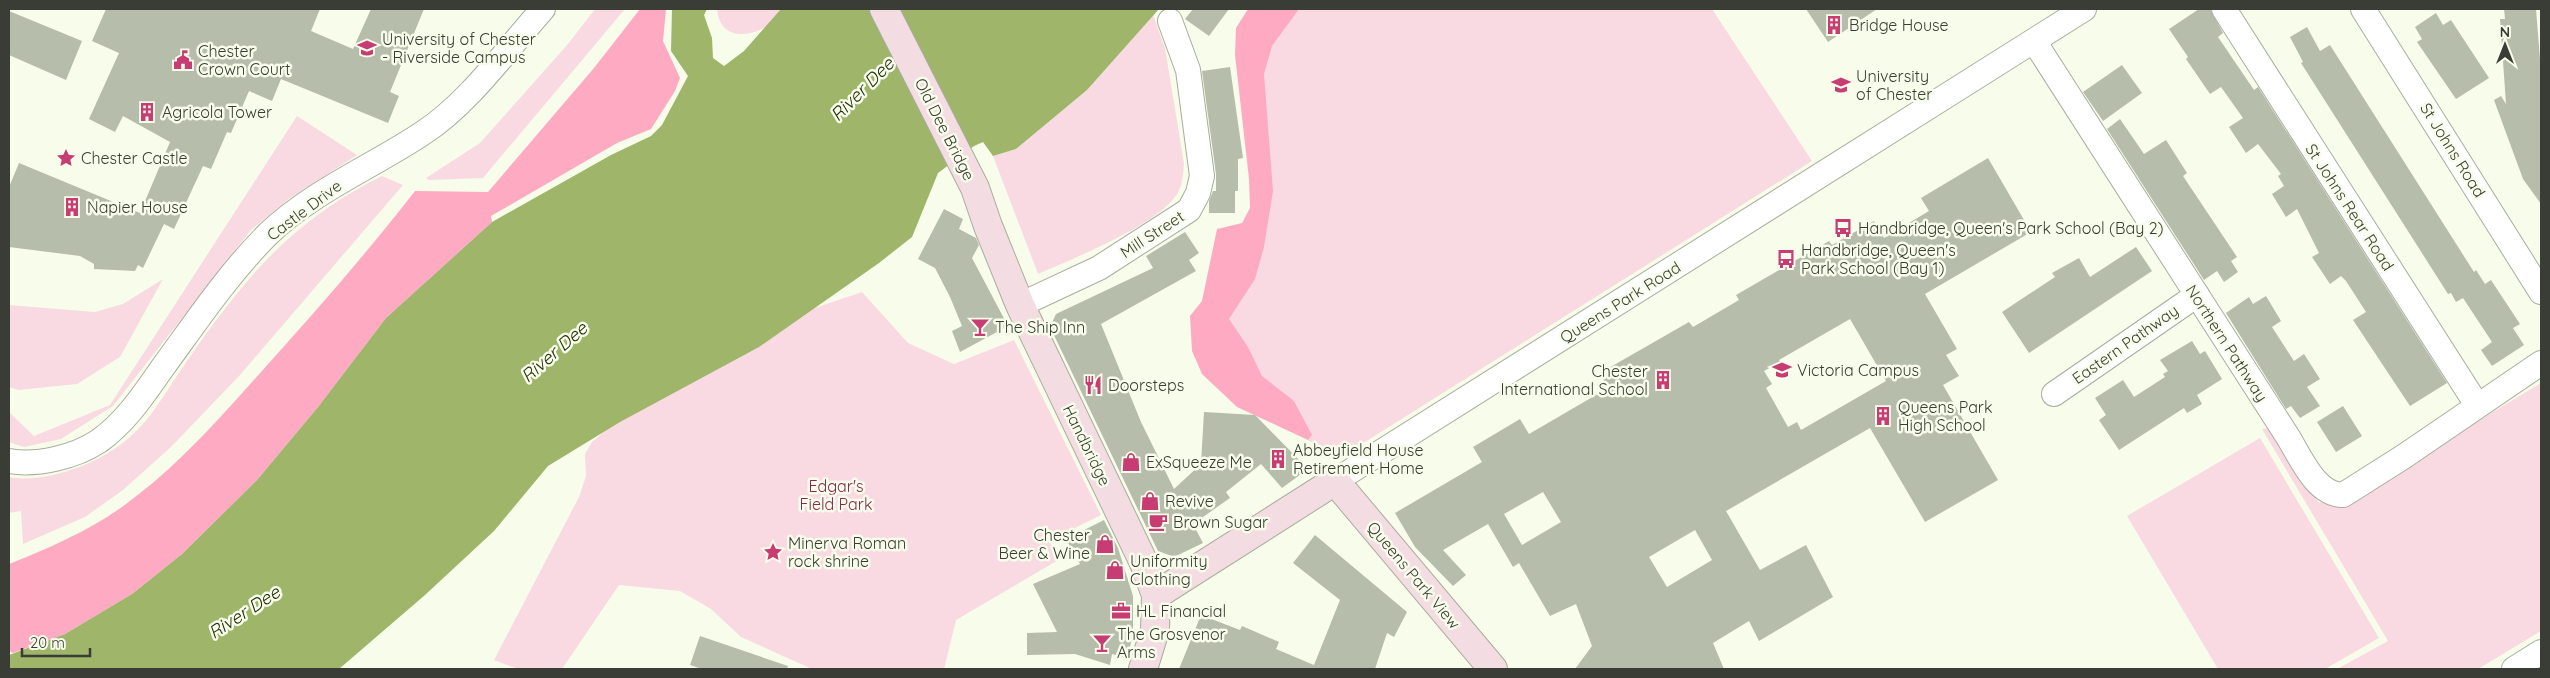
<svg xmlns="http://www.w3.org/2000/svg" width="2550" height="678" font-family="Quicksand,sans-serif">
<style>
.green{fill:#f9dae3}
.forest{fill:#feaac3}
.water{fill:#9fb56a}
.building{fill:#b7bdab;fill-rule:evenodd}
.lines{fill:none;stroke-linecap:round;stroke-linejoin:round}
.street-casing{stroke:#a8ae9c;stroke-width:26}
.secondary-casing{stroke:#a8ae9c;stroke-width:30}
.street{stroke:#fff;stroke-width:24}
.secondary{stroke:#f4dce3;stroke-width:28}
.labels{text-anchor:middle;dominant-baseline:central;stroke-width:5;stroke-linejoin:round;paint-order:stroke}
.poi-label{font-size:16px;fill:#3a3d35;stroke:#f7fdea;text-anchor:start}
.street-label{font-size:16px;fill:#3a3d35;stroke:#f7fdea}
.park-label{font-size:16px;fill:#87284e;stroke:#f7fdea}
.water-label{font-size:18px;font-style:italic;fill:#252e0d;stroke:#f7fdea}
</style>
<rect width="100%" height="100%" fill="#f7fdea"/>
<g class="green">
<path d="M595,9h30l-142,169 -54,2 -3,-2 54,-35 88,-99z"/>
<path d="M717,9h64c-5,6 -12,17 -19,20 -21,10 -43,6 -45,-20z"/>
<path d="M1276,9h436l100,152 -474,298 -95,-60 -30,-72 48,-102 -16,-172z"/>
<path d="M1153,15l12,33 19,116c-1,10 -1,21 -7,30 -19,31 -105,65 -139,80l-45,-118 23,-7 71,-59z"/>
<path d="M297,116l60,39 -67,43 -39,32 -138,176 -52,33 -37,8 -15,-5v-30l25,24 76,-31z"/>
<path d="M382,176l21,9 -163,190 -69,72 -48,43 -38,27 -62,27 -2,-33 -12,2v-36c35,7 89,-13 116,-36 24,-18 39,-47 56,-71 24,-35 49,-70 78,-102 34,-38 78,-70 123,-92z"/>
<path d="M163,279l-43,78 -43,27 -59,6 -9,-3v-82l86,7 28,-8z"/>
<path d="M862,292l46,51 46,21 60,-24 87,175 -52,26 11,18 -104,61 -12,49h-132l-71,-32 -30,-28 -31,-18 -61,-6 -57,84h-44l-24,-9 85,-163 7,-21 -1,-22 7,-12 14,-12 203,-120z"/>
<path d="M2541,383v248l-63,38h-141l51,-28 -126,-212 12,-2 44,75 21,3z"/>
<path d="M2260,438l119,200 -54,31h-107l-91,-153z"/>
</g>
<g class="forest">
<path d="M640,9h26l-3,32 17,37 -5,13 -24,38 -34,14 -126,73 1,6 -106,96 -68,89 -61,73 -75,74 -50,40 -67,40 -52,19 -4,-2v-87c38,-15 84,-35 117,-60 51,-37 93,-85 135,-132 53,-59 105,-118 154,-181l73,1 106,-124z"/>
<path d="M1248,9h51l-27,37 -8,28 9,117 -9,56 -9,32 -26,40 19,28 14,29 32,25 18,34 -4,5 -71,-33 -35,-33 -10,-23 -2,-35 12,-15 15,-72 25,-6 8,-15 -1,-29 -14,-124 1,-27z"/>
</g>
<path class="water" d="M672,9h35l-3,6 8,23 1,20 11,8 20,-15 37,-42h378l-72,81 -71,59 -23,7 -10,-14 -9,4 -36,27 -26,64 -33,26 -120,84 -139,75 -72,44 -54,65 -69,64 -86,74h-330v-14l56,-21 67,-40 50,-40 75,-74 61,-73 68,-89 106,-96 119,-67 40,-19 11,-11 26,-49 -17,-25z"/>
<g class="building">
<path d="M106,9h214l-9,22 42,18 18,-40h53l-34,83 9,4 -11,27 -107,-44 -9,22 -23,-10 -18,42 -4,-1 -16,37 -8,-3 -29,63 -10,-5 -21,44 -5,-3 -3,6 -41,-2v-5l-14,-8 -71,-9v-60l10,-24 121,50 30,-71 -47,-26 -8,16 -26,-13 30,-66 -27,-12z"/>
<path d="M1193,9h36l-20,27 -24,-17z"/>
<path d="M1806,9h71l-49,33z"/>
<path d="M2199,9h11l13,24 -5,4 36,53 4,-3 189,296 -37,23 -57,-86 13,-8 -20,-31 -5,-5 -11,8 -18,-27 7,-4 -22,-44 -11,8 -14,-23 12,-8 -6,-10 3,-2 -23,-30 -12,9 -17,-26 14,-9 -22,-31 -11,7 -24,-35 2,-2 -19,-28z"/>
<path d="M2504,9h32l5,62v133l-18,-25 -29,-79 7,-4 5,8 -6,-85h5z"/>
<path d="M9,11l73,30 -16,39 -57,-25z"/>
<path d="M2436,13l7,12 8,-5 38,58 -33,21 -39,-57 5,-3 -7,-12z"/>
<path d="M2307,27l13,24 10,-6 144,227 2,-2 9,14 6,-4 29,44 -7,4 11,17 -32,21 -11,-16 11,-8 -29,-44 -7,4 -5,-9 -3,1 -147,-231 2,-1 -13,-25z"/>
<path d="M2122,65l20,28 -39,28 -20,-29z"/>
<path d="M1230,67l13,91 -5,1v32h-3v22h-26v-12l4,-10h3v-17l-14,-103z"/>
<path d="M2120,119l24,35 22,-14 21,33 -4,3 54,81 -6,4 7,11 -14,10 -7,-11 -13,9 -97,-151z"/>
<path d="M1988,158l43,74 -106,62 32,55 -11,6 13,21 -16,9 55,95 -73,42 -55,-94 -144,83 34,59 46,-25 27,52 -74,44 -10,-20 -36,22 11,26h-149l17,-23 -16,-42 -26,12 -31,-53 -6,4 -25,-43 -45,26 23,25 -13,11 -38,-39 -20,-34 87,-51 -9,-15 47,-28 9,15 79,-46 -8,-15 89,-51 4,5 46,-27 -3,-5 93,-54 3,4 42,-24 10,17 45,-27 -8,-13zM1850,319l36,62 -85,49 -4,-8 -9,5 -22,-39 6,-4 -8,-13 16,-9 -1,-2zM1543,492l18,30 -39,23 -18,-31zM1695,530l17,30 -45,27 -18,-30z"/>
<path d="M944,209l19,10 -4,10 17,9 3,7 -7,13 36,68 -48,26 -8,-21 10,-5 -12,-29 -15,-29 -17,-9z"/>
<path d="M1185,232l14,21 -10,7 7,11 -95,53 40,98 33,67 27,-25 3,-52 51,3 53,54 -26,19 -21,-24 -35,28 4,6 -37,26 10,19 -29,14 -16,-6 -108,-224 6,-13 97,-46 -7,-12z"/>
<path d="M2136,247l16,24 -123,82 -27,-41 53,-35 -3,-4 27,-15 11,19z"/>
<path d="M2266,296l15,25 -9,6 22,34 10,-7 16,25 -13,8 13,19 -20,12 -9,-12 -5,3 -60,-96 23,-16 4,7z"/>
<path d="M2192,341l8,13 5,-3 17,28 -25,16 5,9 -15,9 -3,-5 -65,42 -20,-30 7,-5 -11,-17 28,-18 11,17 31,-20 -2,-3 5,-3 -8,-11z"/>
<path d="M2343,406l19,30 -26,16 -19,-30z"/>
<path d="M1104,520l14,28 15,48v39l-6,23 -15,-4 -2,11 -35,-11 -48,1v-22l30,-1 -24,-48 47,-20 -14,-25z"/>
<path d="M1315,535l92,77 -13,25 -7,-4 -12,36h-196l22,-54 39,15 2,-4 37,16 -3,7 38,16 26,-65 -47,-37z"/>
<path d="M700,636l88,30 -1,3h-85l-12,-4z"/>
</g>
<g class="lines">
<g class="street-casing">
<g id="street">
<path d="M2224,9l253,396"/>
<path d="M2363,9l178,283"/>
<path d="M2034,41l254,396c13,21 28,58 55,58l60,-38 138,-94"/>
<path d="M1020,305l79,-37 90,-58 9,-17 4,-17 -14,-106 -18,-49"/>
<path d="M2054,394l143,-99"/>
<path d="M9,461c28,5 66,-4 90,-20 27,-19 45,-47 64,-74 33,-45 65,-93 105,-133 45,-43 104,-67 155,-101 46,-30 83,-83 120,-124"/>
<path d="M1335,481l749,-472"/>
<path d="M2514,669l27,-17"/>
</g>
</g>
<g class="secondary-casing">
<g id="secondary">
<path d="M884,9l91,179 13,38 32,79 124,258 12,32 -1,35 -12,39"/>
<path d="M1156,595l179,-114 158,188"/>
</g>
</g>
<use href="#street" class="street"/>
<use href="#secondary" class="secondary"/>
</g>
<defs>
<g id="building-bare" transform="scale(1.5)"><path d="M-4-6H4V6H1V3H-1V6H-4ZM-2.5-4.3h1.7v1.8h-1.7ZM.8-4.3h1.7v1.8H.8ZM-2.5-1h1.7V.8h-1.7ZM.8-1h1.7V.8H.8Z" fill="#c63c73" stroke="#f7fdea" stroke-width="2.5" paint-order="stroke"/></g>
<g id="university-bare" transform="scale(1.5)"><path d="M0-5L7-2L0 1L-7-2ZM-4 1L0 2.5L4 1V4Q0 6-4 4Z" fill="#c63c73" stroke="#f7fdea" stroke-width="2.5" paint-order="stroke"/></g>
<g id="civic-bare" transform="scale(1.5)"><path d="M-.6-6.5H3V-4.5H.6V-3L4-1V1h2V6H-6V1h2V-1L-.6-3ZM-1.2 2.5V6h2.4V2.5Z" fill="#c63c73" stroke="#f7fdea" stroke-width="2.5" paint-order="stroke"/></g>
<g id="sight-bare" transform="scale(1.5)"><path d="M0-6L1.8-2.2L6-1.7L2.9 1.2L3.7 5.4L0 3.3L-3.7 5.4L-2.9 1.2L-6-1.7L-1.8-2.2Z" fill="#c63c73" stroke="#f7fdea" stroke-width="2.5" paint-order="stroke"/></g>
<g id="bus-bare" transform="scale(1.5)"><path d="M-5-6H5V4H4V6H2V4H-2V6H-4V4H-5ZM-3.5-4V0h7V-4ZM-3.5 1.2v1.5H-2V1.2ZM2 1.2v1.5H3.5V1.2Z" fill="#c63c73" stroke="#f7fdea" stroke-width="2.5" paint-order="stroke"/></g>
<g id="bar-bare" transform="scale(1.5)"><path d="M-6-5H6L.8 .8V4.5H3.5V6h-7V4.5H-.8V.8Z" fill="#c63c73" stroke="#f7fdea" stroke-width="2.5" paint-order="stroke"/></g>
<g id="school-bare" transform="scale(1.5)"><path d="M0-5L7-2L0 1L-7-2ZM-4 1L0 2.5L4 1V4Q0 6-4 4Z" fill="#c63c73" stroke="#f7fdea" stroke-width="2.5" paint-order="stroke"/></g>
<g id="restaurant-bare" transform="scale(1.5)"><path d="M-5-6h1v4h1v-4h1v4h1v-4h1v5L-1.5 .5V6h-2V.5L-5-1ZM5-6V6H3V1.5H1.5Q1.5-4 5-6Z" fill="#c63c73" stroke="#f7fdea" stroke-width="2.5" paint-order="stroke"/></g>
<g id="shop-bare" transform="scale(1.5)"><path d="M-5-2.5h2.3a2.7 3.5 0 0 1 5.4 0H5L5.5 6h-11ZM-1.5-2.5h3a1.5 2.3 0 0 0-3 0Z" fill="#c63c73" stroke="#f7fdea" stroke-width="2.5" paint-order="stroke"/></g>
<g id="cafe-bare" transform="scale(1.5)"><path d="M-5.5-4.5H6V0H3Q3 3.5 0 3.5H-2.5Q-5.5 3.5-5.5 0ZM3-3.2v2h1.7v-2ZM-6 4.5H4V6H-6Z" fill="#c63c73" stroke="#f7fdea" stroke-width="2.5" paint-order="stroke"/></g>
<g id="office-bare" transform="scale(1.5)"><path d="M-6-3h4V-5.5h4V-3h4V5H-6ZM-1-4.5V-3h2v-1.5ZM-6 0V1H6V0Z" fill="#c63c73" stroke="#f7fdea" stroke-width="2.5" paint-order="stroke"/></g>
</defs>
<g fill-rule="evenodd">
<use href="#building-bare" x="1834" y="25"/>
<use href="#university-bare" x="367" y="48"/>
<use href="#civic-bare" x="183" y="60"/>
<use href="#university-bare" x="1841" y="85"/>
<use href="#building-bare" x="147" y="112"/>
<use href="#sight-bare" x="66" y="158"/>
<use href="#building-bare" x="72" y="207"/>
<use href="#bus-bare" x="1843" y="228"/>
<use href="#bus-bare" x="1786" y="259"/>
<use href="#bar-bare" x="980" y="327"/>
<use href="#school-bare" x="1782" y="370"/>
<use href="#building-bare" x="1663" y="380"/>
<use href="#restaurant-bare" x="1093" y="385"/>
<use href="#building-bare" x="1883" y="416"/>
<use href="#building-bare" x="1278" y="459"/>
<use href="#shop-bare" x="1131" y="462"/>
<use href="#shop-bare" x="1150" y="501"/>
<use href="#cafe-bare" x="1158" y="522"/>
<use href="#shop-bare" x="1105" y="544"/>
<use href="#sight-bare" x="773" y="552"/>
<use href="#shop-bare" x="1115" y="570"/>
<use href="#office-bare" x="1121" y="611"/>
<use href="#bar-bare" x="1102" y="643"/>
</g>
<g class="labels">
<g class="poi-label">
<text x="1849" y="25">Bridge House</text>
<text x="382" y="39">University of Chester<tspan x="382" dy="18">- Riverside Campus</tspan></text>
<text x="198" y="51">Chester<tspan x="198" dy="18">Crown Court</tspan></text>
<text x="1856" y="76">University<tspan x="1856" dy="18">of Chester</tspan></text>
<text x="162" y="112">Agricola Tower</text>
<text x="81" y="158">Chester Castle</text>
<text x="87" y="207">Napier House</text>
<text x="1858" y="228">Handbridge, Queen's Park School (Bay 2)</text>
<text x="1801" y="250">Handbridge, Queen's<tspan x="1801" dy="18">Park School (Bay 1)</tspan></text>
<text x="995" y="327">The Ship Inn</text>
<text x="1797" y="370">Victoria Campus</text>
<text x="1648" y="371" text-anchor="end">Chester<tspan x="1648" dy="18">International School</tspan></text>
<text x="1108" y="385">Doorsteps</text>
<text x="1898" y="407">Queens Park<tspan x="1898" dy="18">High School</tspan></text>
<text x="1293" y="450">Abbeyfield House<tspan x="1293" dy="18">Retirement Home</tspan></text>
<text x="1146" y="462">ExSqueeze Me</text>
<text x="1165" y="501">Revive</text>
<text x="1173" y="522">Brown Sugar</text>
<text x="1090" y="535" text-anchor="end">Chester<tspan x="1090" dy="18">Beer &amp; Wine</tspan></text>
<text x="788" y="543">Minerva Roman<tspan x="788" dy="18">rock shrine</tspan></text>
<text x="1130" y="561">Uniformity<tspan x="1130" dy="18">Clothing</tspan></text>
<text x="1136" y="611">HL Financial</text>
<text x="1117" y="634">The Grosvenor<tspan x="1117" dy="18">Arms</tspan></text>
</g>
<g class="street-label">
<text transform="translate(945 129) rotate(63)">Old Dee Bridge</text>
<text transform="translate(2453 150) rotate(58)">St Johns Road</text>
<text transform="translate(2350 207) rotate(57)">St Johns Rear Road</text>
<text transform="translate(304 210) rotate(-37)">Castle Drive</text>
<text transform="translate(1152 234) rotate(-33)">Mill Street</text>
<text transform="translate(1620 302) rotate(-32)">Queens Park Road</text>
<text transform="translate(2227 343) rotate(57)">Northern Pathway</text>
<text transform="translate(2125 344) rotate(-35)">Eastern Pathway</text>
<text transform="translate(1087 445) rotate(64)">Handbridge</text>
<text transform="translate(1414 575) rotate(50)">Queens Park View</text>
</g>
<g class="park-label">
<text x="836" y="486">Edgar's<tspan x="836" dy="18">Field Park</tspan></text>
</g>
<g class="water-label">
<text transform="translate(862 89) rotate(-45)">River Dee</text>
<text transform="translate(554 352) rotate(-41)">River Dee</text>
<text transform="translate(244 612) rotate(-33)">River Dee</text>
</g>
</g>
<rect width="2550" height="678" fill="none" stroke="#3a3d35" stroke-width="20"/>
<g transform="translate(2505 45)" stroke="#f7fdea" stroke-width="4" paint-order="stroke">
<path d="M0-4L9 19L0 12L-9 19Z" fill="#3a3d35"/>
<text y="-8" font-size="14" font-weight="bold" text-anchor="middle" fill="#3a3d35">N</text>
</g>
<path d="M22 648v8h68v-8" fill="none" stroke="#3a3d35" stroke-width="2.5"/>
<text x="30" y="648" font-size="15" fill="#3a3d35" stroke="#f7fdea" stroke-width="4" paint-order="stroke">20 m</text>
</svg>
